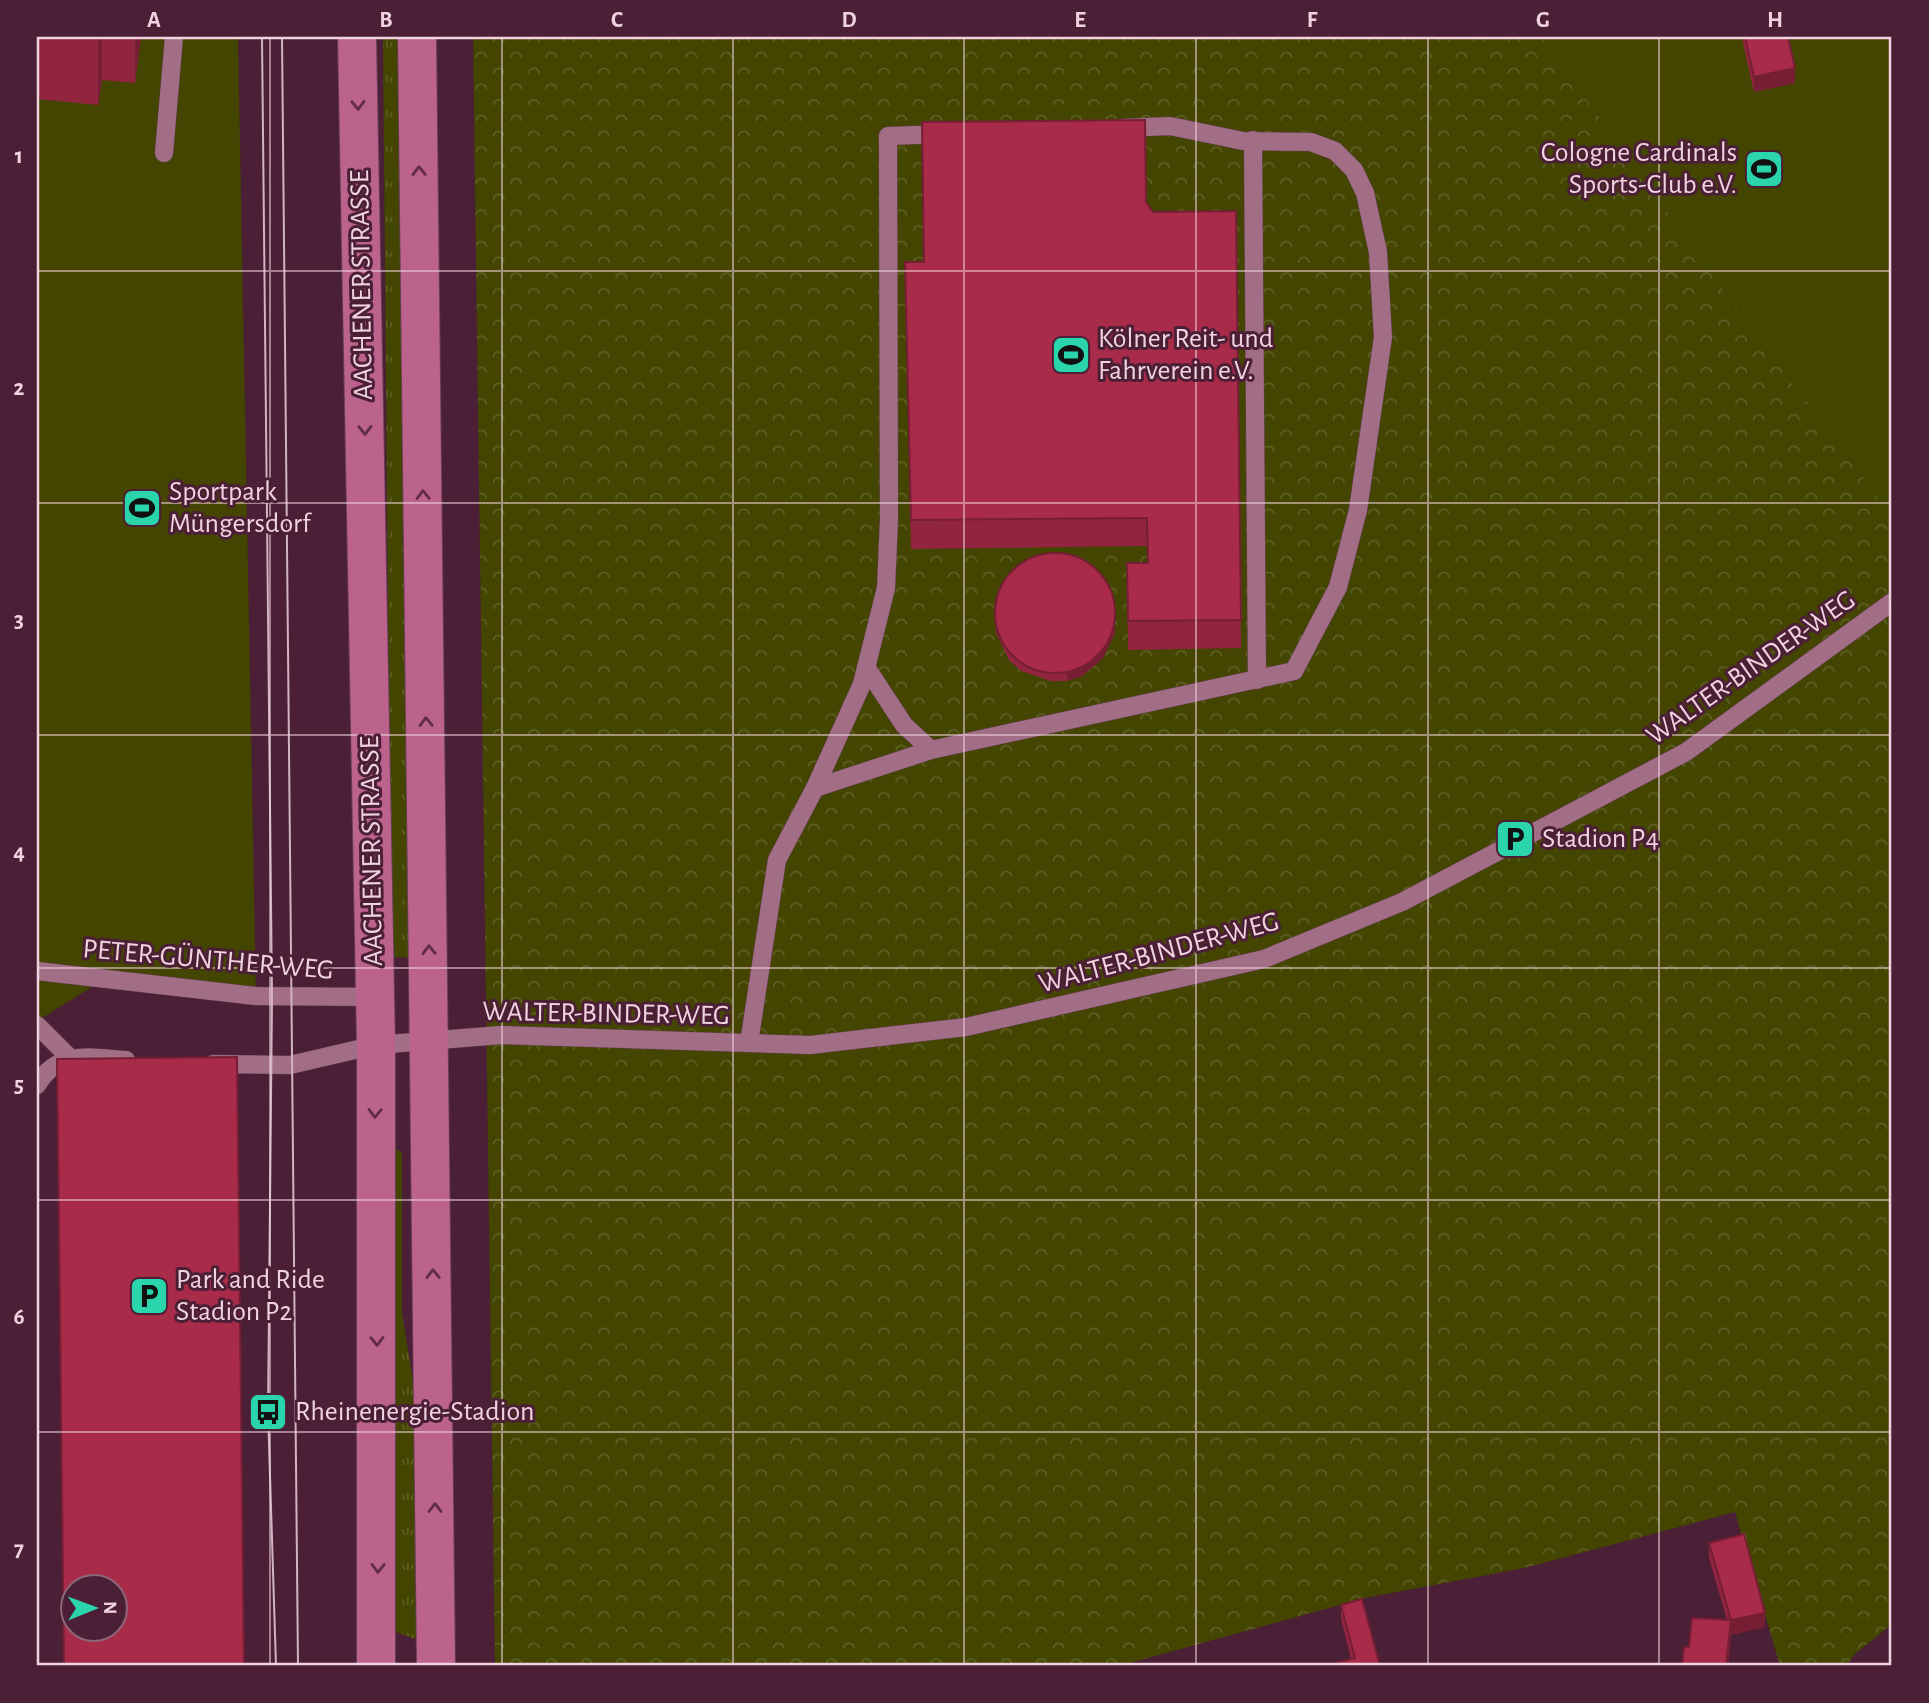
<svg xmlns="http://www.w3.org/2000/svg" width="1929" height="1703" font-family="'Alegreya Sans',sans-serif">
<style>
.grass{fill:url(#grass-tufts)}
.park{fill:url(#park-crowns)}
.pitch{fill:#434500}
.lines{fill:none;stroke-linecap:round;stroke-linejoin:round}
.lane-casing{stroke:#653f53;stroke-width:19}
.primary-casing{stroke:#653f53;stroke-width:40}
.lane{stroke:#a26e85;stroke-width:18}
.primary{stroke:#bb628d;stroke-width:38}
.tram{stroke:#d2b3c0;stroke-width:2}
.wall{fill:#912540}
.shaded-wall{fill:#761e34}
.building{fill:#a92b4a;stroke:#761e34;stroke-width:2;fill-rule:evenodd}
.oneway{stroke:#612c47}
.grid{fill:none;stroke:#f0d3df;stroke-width:2;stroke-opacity:0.55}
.labels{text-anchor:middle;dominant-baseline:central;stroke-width:6;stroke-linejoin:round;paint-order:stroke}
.poi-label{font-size:28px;fill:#f0d3df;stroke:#4b1f35;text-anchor:start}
.street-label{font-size:28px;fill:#f0d3df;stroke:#4b1f35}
.neatline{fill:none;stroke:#f0d3df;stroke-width:2.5}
.grid-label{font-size:23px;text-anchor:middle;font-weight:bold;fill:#f0d3df}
</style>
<defs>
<pattern id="grass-tufts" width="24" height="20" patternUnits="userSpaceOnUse" patternTransform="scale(1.75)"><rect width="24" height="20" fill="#434500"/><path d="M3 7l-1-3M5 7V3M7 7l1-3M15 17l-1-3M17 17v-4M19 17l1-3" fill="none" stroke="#5e5f25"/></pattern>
<pattern id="park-crowns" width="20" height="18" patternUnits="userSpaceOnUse" patternTransform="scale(1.75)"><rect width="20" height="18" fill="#434500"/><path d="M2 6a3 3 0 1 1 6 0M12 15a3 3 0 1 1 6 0" fill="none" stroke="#5e5f25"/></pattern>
</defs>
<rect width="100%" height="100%" fill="#4b1f35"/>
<g class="grass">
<path d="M383,37h23l11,921 -26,-1z"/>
<path d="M394,1148l8,5v161l15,91 2,225 -4,9 -19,-7z"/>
</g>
<path class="park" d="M473,37h1419v1587l-37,30 -9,12h-66l-45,-154 -211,56 -159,30 -246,68h-624z"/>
<g class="pitch">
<path d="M37,37h201l18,959 -151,-17 -68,42z"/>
<path d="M1542,37h350v478l-161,-214z"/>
</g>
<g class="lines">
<g class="lane-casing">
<g id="lane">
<path d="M1253,140l4,540"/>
<path d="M164,153l10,-116"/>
<path d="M866,667l38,58 27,25"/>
<path d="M815,788l47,-104 24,-96 3,-68 -1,-384 57,-2"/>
<path d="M37,971l219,25 119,1"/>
<path d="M37,1025l32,32"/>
<path d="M749,1043l28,-183 38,-72 116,-38 363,-79 44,-84 20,-77 25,-173 -5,-85 -13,-59 -11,-23 -19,-19 -24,-9 -68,-1 -73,-15 -47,2"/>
<path d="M213,1064l77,1 86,-20 125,-10 309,10 156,-18 298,-68 138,-57 284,-150 206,-150"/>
<path d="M37,1085c21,-36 54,-27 89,-25"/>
</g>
</g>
<g class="primary-casing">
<g id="primary">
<path d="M357,37l19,1008v621"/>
<path d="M417,37l19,1629"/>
</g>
</g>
<use href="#lane" class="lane"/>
<use href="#primary" class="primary"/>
<g class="tram">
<path d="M262,37l10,960 -4,415 8,254"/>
<path d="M282,37l16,1629"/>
</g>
</g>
<g class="wall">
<path d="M37,37h104l-6,46 -33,-3 -4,25 -61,-6z"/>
<path d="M1743,37h45l7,46 -41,9 -11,-49z"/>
<path d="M1146,202l7,10 83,-1 5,437 -113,2 -1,-87h20v-17l-236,3 -6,-287h19z"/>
<path d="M995,607l120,26 -12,25 -21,18 -15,5h-16l-30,-10 -12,-11 -13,-27z"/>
<path d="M1709,1543l56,84 -34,8 -3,31h-46l45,-46 -18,-62z"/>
<path d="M1341,1605l39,61 -29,-7 -10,-40z"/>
</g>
<g class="shaded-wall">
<path d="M98,37h4v43l-4,25z"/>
<path d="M135,37h6l-6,46z"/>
<path d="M1795,68v15l-41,9v-15z"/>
<path d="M1115,626v7l-12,25 -21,18 -15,5v-8z"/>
<path d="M1765,1613v14l-34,8 -3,31h-2l5,-46z"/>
</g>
<g class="building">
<path d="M1745,37h43l7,31 -41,9z"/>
<path d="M1145,120l1,82 7,10 83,-1 5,409 -113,1 -1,-58h21l-1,-45 -236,2 -6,-258h19l-2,-140z"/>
<circle cx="1055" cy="613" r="60"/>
<path d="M237,1057l7,609h-180l-7,-607zM74,1587h42v42h-42z"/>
<path d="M1744,1534l21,79 -34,7 -22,-77z"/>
<path d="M1362,1599l18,67h-57l32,-8 -14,-53z"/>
<path d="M1692,1618l39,2 -5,46h-44l2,-19h5z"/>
</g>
<defs><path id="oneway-chevron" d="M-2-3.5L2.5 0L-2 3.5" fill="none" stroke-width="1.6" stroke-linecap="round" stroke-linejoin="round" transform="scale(1.75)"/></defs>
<g class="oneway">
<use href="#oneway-chevron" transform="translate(358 105) rotate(89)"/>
<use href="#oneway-chevron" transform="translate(419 171) rotate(-91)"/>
<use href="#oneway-chevron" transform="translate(365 430) rotate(89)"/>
<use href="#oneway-chevron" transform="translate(423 495) rotate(-91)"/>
<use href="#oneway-chevron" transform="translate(426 722) rotate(-91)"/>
<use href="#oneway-chevron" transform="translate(429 950) rotate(-91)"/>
<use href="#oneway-chevron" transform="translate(375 1113) rotate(91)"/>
<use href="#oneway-chevron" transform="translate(433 1274) rotate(-91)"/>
<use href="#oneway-chevron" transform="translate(377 1341) rotate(89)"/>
<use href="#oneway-chevron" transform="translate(435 1508) rotate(-90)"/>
<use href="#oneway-chevron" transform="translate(378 1568) rotate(91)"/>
</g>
<path class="grid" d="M270,37v1629M502,37v1629M733,37v1629M964,37v1629M1196,37v1629M1428,37v1629M1659,37v1629M37,271h1855M37,503h1855M37,735h1855M37,968h1855M37,1200h1855M37,1432h1855"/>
<defs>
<g id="stadium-square" transform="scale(2.0125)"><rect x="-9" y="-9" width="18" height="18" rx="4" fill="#2bd5ac" stroke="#4b1f35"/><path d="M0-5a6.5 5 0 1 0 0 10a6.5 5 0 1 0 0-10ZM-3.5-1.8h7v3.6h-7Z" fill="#111"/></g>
<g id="parking-square" transform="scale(2.0125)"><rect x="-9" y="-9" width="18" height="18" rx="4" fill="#2bd5ac" stroke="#4b1f35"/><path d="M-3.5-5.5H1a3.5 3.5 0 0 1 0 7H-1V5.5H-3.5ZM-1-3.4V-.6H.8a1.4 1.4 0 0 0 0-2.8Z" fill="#111"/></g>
<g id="bus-square" transform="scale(2.0125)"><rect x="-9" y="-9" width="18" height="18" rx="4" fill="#2bd5ac" stroke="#4b1f35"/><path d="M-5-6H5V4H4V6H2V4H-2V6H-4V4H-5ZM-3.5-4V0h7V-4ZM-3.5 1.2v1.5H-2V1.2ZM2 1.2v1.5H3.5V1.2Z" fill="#111"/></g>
</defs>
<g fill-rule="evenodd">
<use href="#stadium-square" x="1764" y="169"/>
<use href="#stadium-square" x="1071" y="355"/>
<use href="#stadium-square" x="142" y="508"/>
<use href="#parking-square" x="1515" y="839"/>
<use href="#parking-square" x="149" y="1296"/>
<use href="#bus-square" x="268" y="1412"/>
</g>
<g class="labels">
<g class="poi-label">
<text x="1737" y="153" text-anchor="end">Cologne Cardinals<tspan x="1737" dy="32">Sports-Club e.V.</tspan></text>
<text x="1098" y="339">Kölner Reit- und<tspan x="1098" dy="32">Fahrverein e.V.</tspan></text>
<text x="169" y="492">Sportpark<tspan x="169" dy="32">Müngersdorf</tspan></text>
<text x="1542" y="839">Stadion P4</text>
<text x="176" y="1280">Park and Ride<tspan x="176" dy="32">Stadion P2</tspan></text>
<text x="295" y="1412">Rheinenergie-Stadion</text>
</g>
<g class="street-label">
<text transform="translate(362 285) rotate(-91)">AACHENER STRASSE</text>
<text transform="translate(1751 668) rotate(-35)">WALTER-BINDER-WEG</text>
<text transform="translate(372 851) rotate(-91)">AACHENER STRASSE</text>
<text transform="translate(1159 953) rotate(-15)">WALTER-BINDER-WEG</text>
<text transform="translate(208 960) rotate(5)">PETER-GÜNTHER-WEG</text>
<text transform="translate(606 1014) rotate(1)">WALTER-BINDER-WEG</text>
</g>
</g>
<rect width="1929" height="1703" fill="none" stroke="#4b1f35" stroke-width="77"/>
<g transform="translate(94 1608) rotate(89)"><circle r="33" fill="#4b1f35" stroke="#8d6779" stroke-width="2"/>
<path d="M0-5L12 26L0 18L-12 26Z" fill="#2bd5ac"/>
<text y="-10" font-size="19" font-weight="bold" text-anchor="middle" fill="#f0d3df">N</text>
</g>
<rect x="38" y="38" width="1852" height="1626" class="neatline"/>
<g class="grid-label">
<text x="154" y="27">A</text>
<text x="386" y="27">B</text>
<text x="617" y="27">C</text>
<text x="849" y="27">D</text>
<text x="1080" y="27">E</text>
<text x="1312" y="27">F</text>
<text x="1543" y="27">G</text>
<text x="1775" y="27">H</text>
<text x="19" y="163">1</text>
<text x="19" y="395">2</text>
<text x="19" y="627">3</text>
<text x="19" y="859">4</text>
<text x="19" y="1092">5</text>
<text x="19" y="1324">6</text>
<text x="19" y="1556">7</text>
</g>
</svg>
